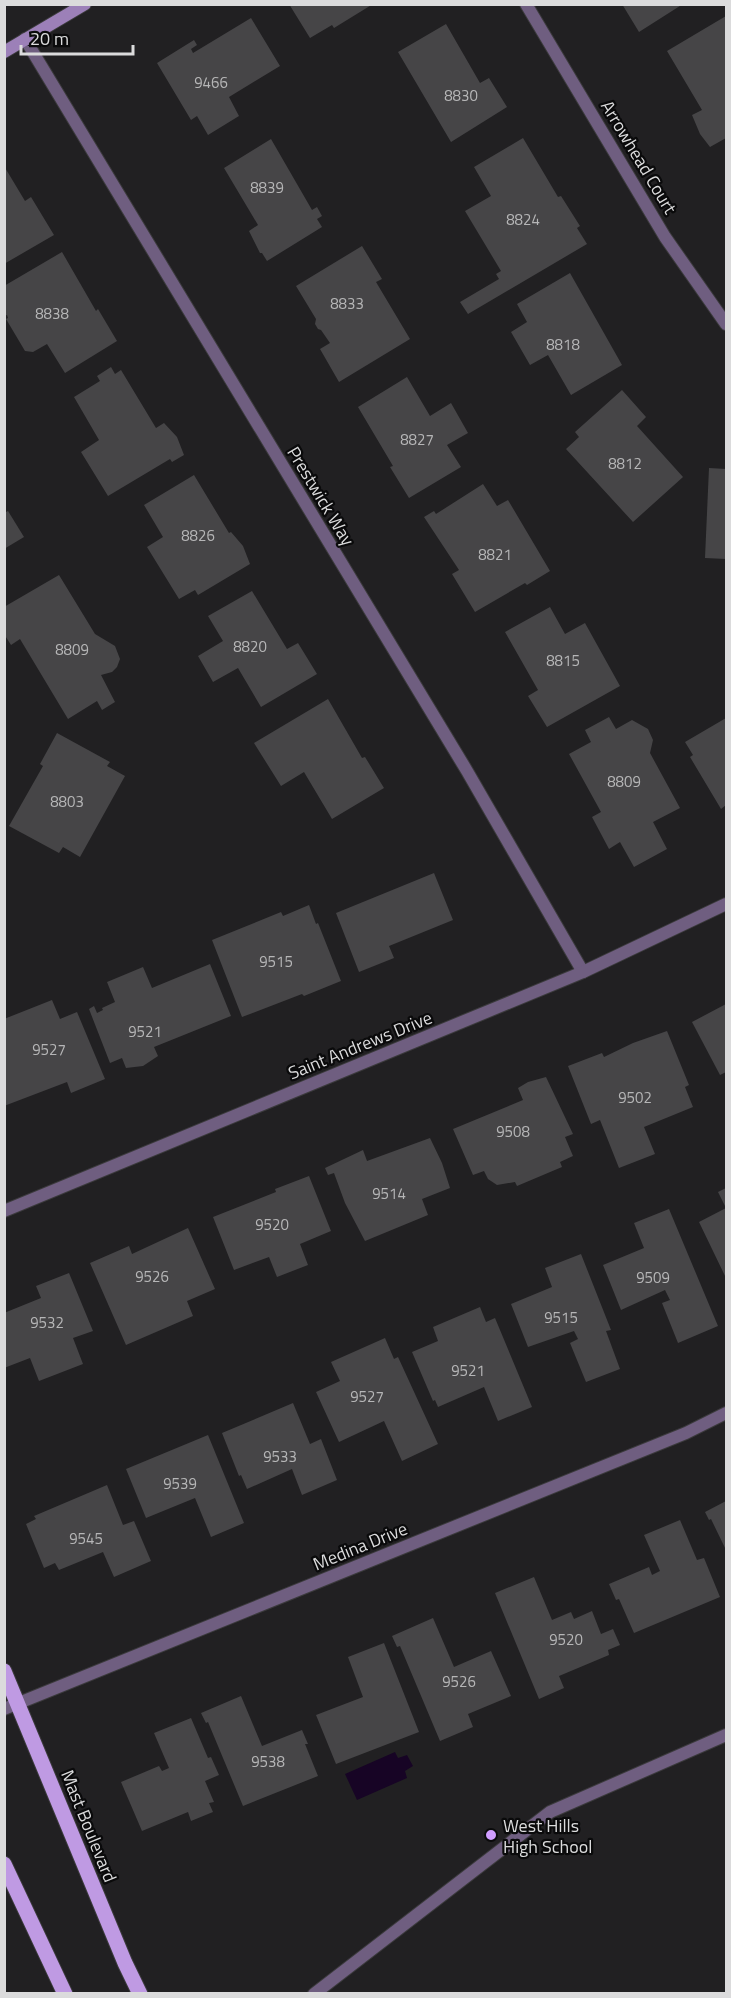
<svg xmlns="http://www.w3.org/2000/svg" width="731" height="1998" font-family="'Titillium Web',sans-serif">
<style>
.water{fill:#170425}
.building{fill:#464547}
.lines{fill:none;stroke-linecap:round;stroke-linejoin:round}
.lane-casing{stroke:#3b3a3c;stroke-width:14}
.street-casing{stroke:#3b3a3c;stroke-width:14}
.secondary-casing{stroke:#3b3a3c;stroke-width:14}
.primary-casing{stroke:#3b3a3c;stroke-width:17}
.lane{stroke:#6f5e80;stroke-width:12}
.street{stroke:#6f5e80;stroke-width:12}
.secondary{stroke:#9c80b8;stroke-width:12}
.primary{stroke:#bf9ae3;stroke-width:15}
.poi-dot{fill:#d09dff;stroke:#0a0a0b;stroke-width:2}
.labels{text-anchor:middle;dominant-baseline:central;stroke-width:4.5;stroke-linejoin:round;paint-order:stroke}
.number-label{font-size:15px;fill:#b6b6b7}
.street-label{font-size:18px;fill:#dbdbdc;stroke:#0a0a0b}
.poi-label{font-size:18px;fill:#dbdbdc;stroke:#0a0a0b;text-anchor:start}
</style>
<rect width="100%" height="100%" fill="#212022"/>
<path class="water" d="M395,1752l3,6 9,-3 6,11 -8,5 2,7 -50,22 -12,-26z"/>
<g class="building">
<path d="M289,4h84l-39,24 -2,-3 -22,13z"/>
<path d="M622,4h61l-44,28z"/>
<path d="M726,16v122l-16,9 -10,-13 -8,-19 10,-5 -35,-59z"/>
<path d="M251,18l29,48 -51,31 10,19 -31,19 -11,-19 -6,4 -34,-57 37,-23 3,5 -6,4 2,4z"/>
<path d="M446,24l34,59 9,-5 18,29 -56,35 -53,-90z"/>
<path d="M523,138l35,59 3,-1 19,30 -3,2 10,16 -119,70 -8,-12 39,-23 -3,-5 5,-3 -36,-60 26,-15 -17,-29z"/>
<path d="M271,139l41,71 5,-3 5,9 -5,3 5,8 -55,34 -5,-8h-2l-11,-22 9,-6 -34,-57z"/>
<path d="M4,166l21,35 6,-4 23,38 -50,29z"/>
<path d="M362,246l20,33 -6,3 34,57 -71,43 -19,-33 10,-6 -9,-13 -3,-1 -3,-5 1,-5 -20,-33z"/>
<path d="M62,252l34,59 2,-2 19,32 -52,32 -18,-29 -14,8 -8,-1 -19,-32 2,-1 -1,-3 -3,1v-30z"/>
<path d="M570,273l52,92 -51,30 -23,-40 -18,10 -19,-33 16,-10 -10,-18z"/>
<path d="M111,367l4,7 6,-4 35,58 8,-5 13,14 7,18 -12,7 -2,-3 -62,37 -27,-44 18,-12 -25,-43 26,-16 -3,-5z"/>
<path d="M407,377l23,39 21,-13 17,30 -21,12 14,22 -52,31 -19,-31 3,-1 -35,-59z"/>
<path d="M622,390l24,27 -9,9 46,51 -50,45 -67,-73 13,-12 -4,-5z"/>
<path d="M709,468l17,1v90l-21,-1z"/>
<path d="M194,475l35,58 2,-1 12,14 7,18 -52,31 -3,-5 -16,9 -32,-52 16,-10 -19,-32z"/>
<path d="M483,484l14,22 11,-6 42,71 -23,14 -2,-2 -50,29 -23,-38 7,-4 -35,-53 10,-6 2,3z"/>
<path d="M8,511l16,26 -20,12v-36z"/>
<path d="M59,575l36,59 20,12 5,13 -3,8 -5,5 -11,3 14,27 -13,8 -5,-9 -29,18 -48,-80 -9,6 -7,-11v-27z"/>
<path d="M252,591l35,58 11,-6 19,31 -56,33 -23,-39 -25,14 -15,-26 25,-15 -15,-25z"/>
<path d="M550,607l15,27 20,-11 35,63 -73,41 -19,-31 10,-6 -33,-58z"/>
<path d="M328,699l34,59 3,-1 19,31 -52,31 -28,-47 -23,14 -27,-43z"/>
<path d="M609,717l7,12 16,-9 16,9 5,11 -3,13 30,55 -27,14 14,27 -33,18 -14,-25 -11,7 -17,-32 9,-5 -32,-58 22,-12 -6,-12z"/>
<path d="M726,718v87l-5,4 -31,-52 3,-2 -8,-13z"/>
<path d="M57,733l53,29 -3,4 18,10 -45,81 -17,-10 -4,6 -50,-27 34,-60 -3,-2z"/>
<path d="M434,873l19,47 -64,26 5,12 -35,14 -23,-59z"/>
<path d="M309,905l7,19 2,-1 23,58 -37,15 -2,-2 -60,23 -30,-77 69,-28 2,4z"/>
<path d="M210,964l21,52 -77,31 4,9 -15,10 -17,2 -4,-10 -12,5 -21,-54 5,-3 3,7 6,-3 -1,-2 13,-6 -8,-20 36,-15 9,21z"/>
<path d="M52,1000l8,19 17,-7 28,67 -34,14 -4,-11 -63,24v-87z"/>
<path d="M726,1004v68l-6,3 -28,-53z"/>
<path d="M667,1031l22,54 -4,2 8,20 -49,20 11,27 -36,14 -19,-48 -9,4 -23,-58 34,-13 2,4 29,-14z"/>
<path d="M546,1077l27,57 -8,3 8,19 -13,6 2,5 -45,19 -2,-4 -18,3 -9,-6 -4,-8 -11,4 -20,-46 70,-29 -5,-12 10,-6z"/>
<path d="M430,1138l12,25 8,25 -28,11 6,16 -63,26 -20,-38 -11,-30 -6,2 -3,-7 38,-18 4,11z"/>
<path d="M309,1176l22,55 -31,13 8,21 -31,12 -8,-20 -35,13 -21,-53 63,-25 -1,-3z"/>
<path d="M726,1188v90l-27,-56 27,-14 -8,-16z"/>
<path d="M669,1209l49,117 -40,17 -16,-40 8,-3 -5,-10 -44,20 -18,-45 41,-17 -10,-25z"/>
<path d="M188,1228l27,61 -28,12 6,15 -67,29 -36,-82 39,-17 3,8z"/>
<path d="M581,1254l30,76 -5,1 14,38 -34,13 -16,-39 8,-4 -4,-8 -46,16 -17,-43 41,-17 -7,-19z"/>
<path d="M69,1273l24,58 -20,7 10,26 -44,17 -9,-23 -26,10v-55l37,-15 -5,-12z"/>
<path d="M480,1307l6,15 9,-4 37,89 -34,14 -14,-34 -46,20 -3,-7 -2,1 -21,-49 26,-11 -5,-14z"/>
<path d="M385,1338l9,21 4,-2 40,87 -36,17 -18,-40 -45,21 -23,-50 24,-11 -9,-19z"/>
<path d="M293,1403l17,41 11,-5 16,41 -35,15 -10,-26 -45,20 -6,-14 -2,1 -17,-43z"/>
<path d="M208,1435l36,88 -33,14 -16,-39 -49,20 -20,-49z"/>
<path d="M107,1485l16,40 11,-4 17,40 -37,16 -11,-25 -44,18 -4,-7 -11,5 -18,-44 10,-5 -2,-3z"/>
<path d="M726,1501v49l-15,-31 -2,1 -4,-8z"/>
<path d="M680,1520l17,40 7,-2 16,39 -86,36 -15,-34 -3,1 -7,-16 40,-17 3,8 8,-4 -16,-36z"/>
<path d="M534,1577l18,43 19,-8 3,7 18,-8 9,23 12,-5 7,16 -12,5 1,5 -50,21 5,12 -25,11 -44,-106z"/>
<path d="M433,1618l21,49 37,-16 20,45 -43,18 5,13 -33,14 -40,-95 -3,1 -5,-11z"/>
<path d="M384,1643l35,89 -83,32 -20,-49 47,-18 -15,-40z"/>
<path d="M241,1696l21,50 40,-16 6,14h-3l13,32 -75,30 -35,-84 -2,1 -5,-10z"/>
<path d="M191,1718l17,40 3,-1 8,18 -14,6 9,21 -5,1 4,9 -22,9 -3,-9 -46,19 -21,-49 38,-16 3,5 7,-3 -15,-35z"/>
</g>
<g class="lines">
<g class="lane-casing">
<path id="lane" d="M314,1994l236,-182 176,-77"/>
</g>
<g class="street-casing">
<g id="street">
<path d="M526,4l139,233 61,87"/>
<path d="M25,39l442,732 116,201"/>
<path d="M4,1211l579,-239 143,-68"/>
<path d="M4,1709l682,-276 40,-20"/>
</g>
</g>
<g class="secondary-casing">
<path id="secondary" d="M4,52l81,-48"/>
</g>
<g class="primary-casing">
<g id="primary">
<path d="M4,1671l121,292 15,31"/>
<path d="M4,1864l61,130"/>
</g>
</g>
<use href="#lane" class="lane"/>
<use href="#street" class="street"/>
<use href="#secondary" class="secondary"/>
<use href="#primary" class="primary"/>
</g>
<circle class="poi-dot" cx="491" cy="1835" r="6"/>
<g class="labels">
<g class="number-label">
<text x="211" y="82">9466</text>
<text x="461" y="95">8830</text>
<text x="267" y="187">8839</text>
<text x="523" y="219">8824</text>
<text x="347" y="303">8833</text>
<text x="52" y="313">8838</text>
<text x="563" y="344">8818</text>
<text x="417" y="439">8827</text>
<text x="625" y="463">8812</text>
<text x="198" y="535">8826</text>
<text x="495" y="554">8821</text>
<text x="250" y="646">8820</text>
<text x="72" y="649">8809</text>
<text x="563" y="660">8815</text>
<text x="624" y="781">8809</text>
<text x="67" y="801">8803</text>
<text x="276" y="961">9515</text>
<text x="145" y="1031">9521</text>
<text x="49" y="1049">9527</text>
<text x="635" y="1097">9502</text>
<text x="513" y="1131">9508</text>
<text x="389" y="1193">9514</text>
<text x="272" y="1224">9520</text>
<text x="152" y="1276">9526</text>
<text x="653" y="1277">9509</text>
<text x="561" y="1317">9515</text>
<text x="47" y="1322">9532</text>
<text x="468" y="1370">9521</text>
<text x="367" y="1396">9527</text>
<text x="280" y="1456">9533</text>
<text x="180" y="1483">9539</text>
<text x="86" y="1538">9545</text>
<text x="566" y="1639">9520</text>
<text x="459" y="1681">9526</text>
<text x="268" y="1761">9538</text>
</g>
<g class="street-label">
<text transform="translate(639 157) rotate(59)">Arrowhead Court</text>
<text transform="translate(321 496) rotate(59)">Prestwick Way</text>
<text transform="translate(360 1045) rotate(-22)">Saint Andrews Drive</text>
<text transform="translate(360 1546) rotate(-22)">Medina Drive</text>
<text transform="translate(89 1826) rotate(68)">Mast Boulevard</text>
</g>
<g class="poi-label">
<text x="503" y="1825">West Hills<tspan x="503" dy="21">High School</tspan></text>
</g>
</g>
<rect width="731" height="1998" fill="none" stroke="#dbdbdc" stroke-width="12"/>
<path d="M21 45v9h112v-9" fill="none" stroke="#dbdbdc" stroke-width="3"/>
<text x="30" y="45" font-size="18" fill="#dbdbdc" stroke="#0a0a0b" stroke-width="4.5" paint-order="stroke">20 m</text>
</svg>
